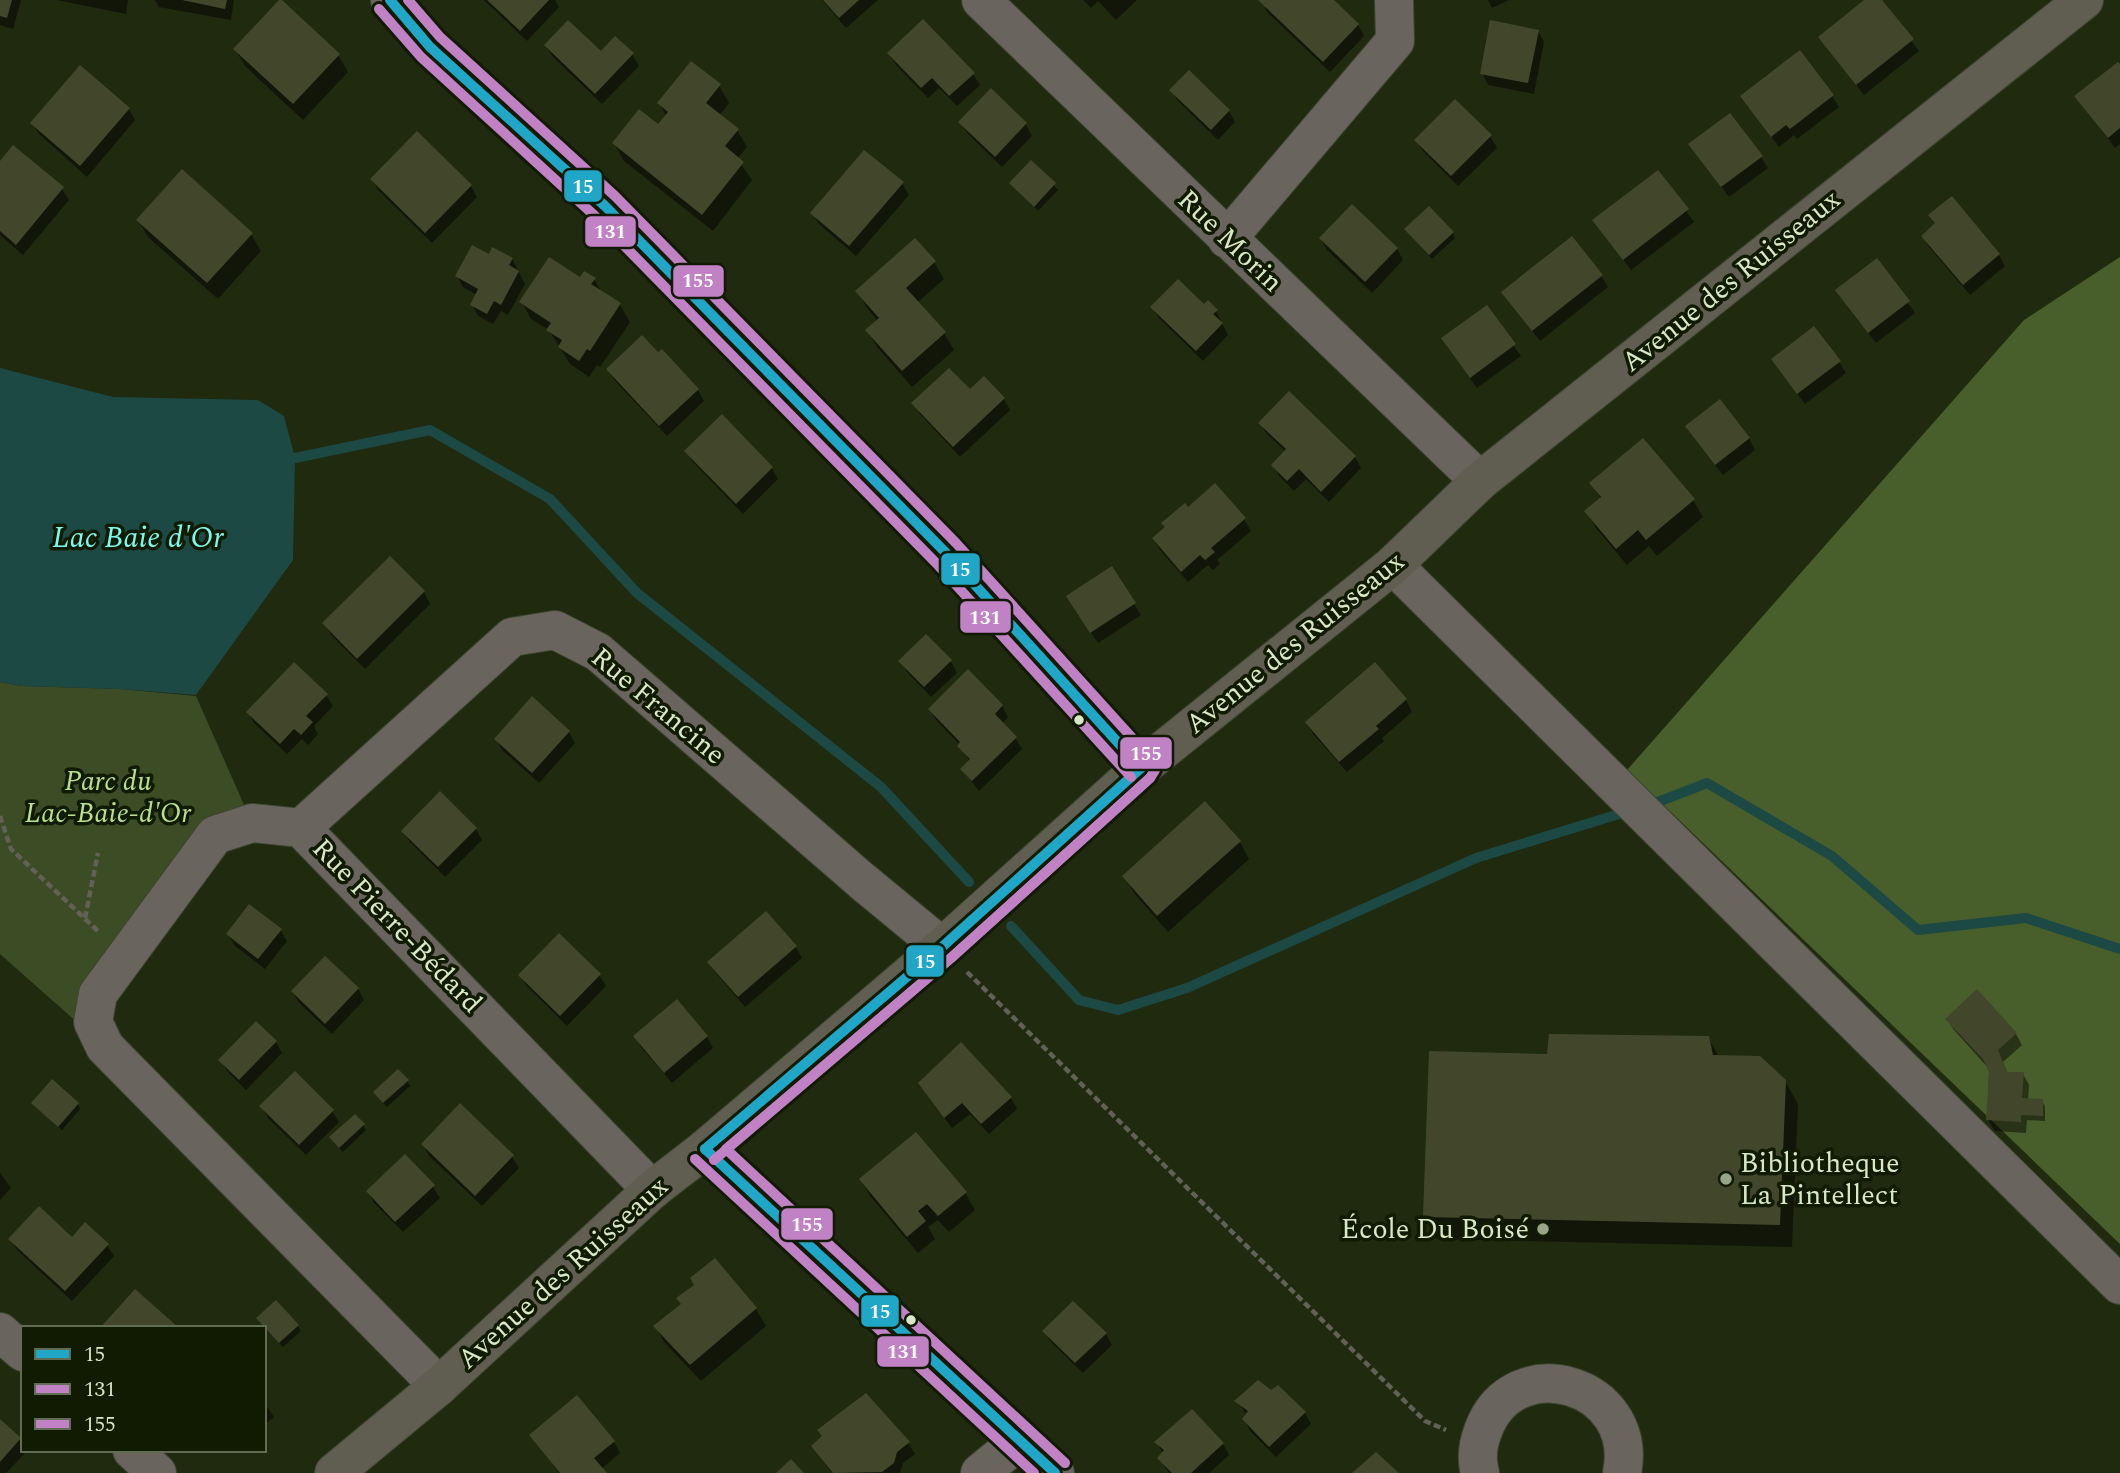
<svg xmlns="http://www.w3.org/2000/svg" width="2120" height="1473" font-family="Spectral,serif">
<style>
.green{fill:#3c4c25}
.forest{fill:#495f2b}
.water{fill:#1c4943}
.shadow{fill:#0007}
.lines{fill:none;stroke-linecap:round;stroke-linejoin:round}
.stream{stroke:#1c4943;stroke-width:10}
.building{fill:#42472c}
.street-casing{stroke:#3d462f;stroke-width:40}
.secondary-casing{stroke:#3d462f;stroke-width:40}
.path{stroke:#616155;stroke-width:4.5;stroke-dasharray:7 3.5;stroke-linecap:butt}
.street{stroke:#69655e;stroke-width:38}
.secondary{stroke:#605d51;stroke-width:38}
.bus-1-casing{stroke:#111b02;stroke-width:16}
.bus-2-casing{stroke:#111b02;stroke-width:16}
.bus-3-casing{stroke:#111b02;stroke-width:16}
.bus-1{stroke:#20a6c6;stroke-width:10}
.bus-2{stroke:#c181c5;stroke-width:10}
.bus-3{stroke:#c181c5;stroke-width:10}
.bus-dot{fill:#d9e9c7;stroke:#111b02;stroke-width:2.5}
.poi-dot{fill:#98a687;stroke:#111b02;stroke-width:2.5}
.labels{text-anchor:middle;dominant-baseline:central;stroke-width:7;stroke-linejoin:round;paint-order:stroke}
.street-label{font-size:28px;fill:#d9e9c7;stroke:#111b02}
.park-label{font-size:28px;font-style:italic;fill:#bbe08c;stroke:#111b02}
.poi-label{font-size:28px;fill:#d9e9c7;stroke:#111b02;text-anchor:start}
.water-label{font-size:30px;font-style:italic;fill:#79fbf0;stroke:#111b02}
.line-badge{stroke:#111b02;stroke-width:2.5}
.badge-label{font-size:19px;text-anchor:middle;font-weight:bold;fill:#fff}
</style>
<rect width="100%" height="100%" fill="#202a0f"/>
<path class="green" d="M0,682l22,4 98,3 76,7 56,127 -154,171 7,53 -105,-93z"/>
<path class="forest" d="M2120,257v987l-493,-474 397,-450z"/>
<path class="water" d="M0,368l113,29 145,3 26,16 11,42 -2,102 -97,135 -76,-6 -98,-3 -22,-4z"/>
<g class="shadow">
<path d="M0,0h21l-8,29 -13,-4z"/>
<path d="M57,0h71l-2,14z"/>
<path d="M155,0h79l-3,20 -72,-13z"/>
<path d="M484,0h71l4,7 -32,34z"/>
<path d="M822,0h56l-32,28z"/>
<path d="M1083,0h54l-21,20 -18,-19 -7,7z"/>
<path d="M1262,0h69l27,25 6,11 -34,36 -63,-60z"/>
<path d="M1488,0h21l-17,8z"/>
<path d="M1867,0h13l39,51 -55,44 -44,-57z"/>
<path d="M1538,31l6,11 -10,52 -46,-9 -6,-12z"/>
<path d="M546,46l55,8h31l7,12 -37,38 -49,-47z"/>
<path d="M235,49l103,6 10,17 -45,48 -58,-54z"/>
<path d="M889,54l84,20 7,11 -23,21 -18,-18 -11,10 -32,-33z"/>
<path d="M2120,67v77l-5,4 -38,-51z"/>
<path d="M719,86l10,17 -10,13 18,14 10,17 -10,12 15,21 -39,51 -89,-70 -10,-18 44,-16 8,-11 -7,-13z"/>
<path d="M1172,90l57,21 6,11 -17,18 -40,-39z"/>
<path d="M991,91l35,34 6,11 -30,31 -35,-34 -6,-11z"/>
<path d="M1742,96h90l7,11 -42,32 -3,-4 -15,12z"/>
<path d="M129,109l6,11 -48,57 -48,-43 -7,-11z"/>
<path d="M1490,136l7,12 -39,38 -35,-35 -7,-11z"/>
<path d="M1690,144l71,13 7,11 -39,29z"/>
<path d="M1031,162l27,28 -20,21 -27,-27z"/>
<path d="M0,163l62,26 7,11 -46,55 -23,-20z"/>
<path d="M1658,172l36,50 -63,48 -36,-49z"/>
<path d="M372,179l99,7 6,11 -45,46 -54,-53z"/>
<path d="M902,183l7,12 -53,61 -37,-32 -7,-11z"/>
<path d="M1931,216l68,39 6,11 -35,29 -41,-48 -6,-11 13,-11z"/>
<path d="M138,220l113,14 10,17 -43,48 -70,-62z"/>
<path d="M1406,230l47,3 2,5 -23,21z"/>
<path d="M1321,239l76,10 6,11 -31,33 -45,-43z"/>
<path d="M489,256l23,3 13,25 -17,31 -7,-4 -8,13 -15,-8 -6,-11 5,-10 -14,-8 -6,-11z"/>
<path d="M1877,261l38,52 -39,30 -32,-42z"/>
<path d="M934,262l10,17 -27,24 27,30 10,17 -42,37 -35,-40 -10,-17 11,-9 -11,-13 -9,-17z"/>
<path d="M1601,276l7,11 -68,54 -37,-48z"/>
<path d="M594,279l8,14 18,12 10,17 -30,45 -3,-2 -8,12 -19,-13 -21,-34 -18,-11 -9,-17 58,-22z"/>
<path d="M1204,306l12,5 12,24 -25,26 -44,-43 -7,-11z"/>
<path d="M1487,308l34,48 -44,32 -27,-38z"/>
<path d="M1839,362l7,11 -41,31 -25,-34z"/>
<path d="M608,369l90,21 6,11 -37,35 -52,-55z"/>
<path d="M970,392l34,7 6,11 -50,47 -40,-43 -6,-11z"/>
<path d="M1289,393l66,64 6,11 -32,34 -23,-23 -12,12 -14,-14 -7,-12 13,-13 -19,-18 -7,-11z"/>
<path d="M1694,438h55l6,12 -32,25z"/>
<path d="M686,451l86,17 6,11 -35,35 -50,-52z"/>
<path d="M1591,483l102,17 10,17 -46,39 -8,-10 -22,19 -31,-37 -10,-17 15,-12z"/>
<path d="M1188,509l56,10 7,12 -34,29 3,4 -7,6 -5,-5 -20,17 -28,-32 -6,-11z"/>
<path d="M390,559l34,33 6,12 -65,65 -34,-34 -6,-12z"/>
<path d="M1134,604l7,11 -43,28 -23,-35z"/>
<path d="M926,636l25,26 6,11 -26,24 -24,-25 -6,-11z"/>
<path d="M1375,665l31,35 6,12 -30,26 2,3 -37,31 -34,-38 -6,-12z"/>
<path d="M326,695l7,11 -19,20 4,8 -10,11 -6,-6 -15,15 -33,-31 -6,-11z"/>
<path d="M1002,706l6,11 -6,7 13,14 7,11 -43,42 -17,-22 8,-7 -10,-17 -24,-25 -6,-11z"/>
<path d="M569,732l6,11 -36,40 -37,-33 -6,-11z"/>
<path d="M476,829l6,11 -37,37 -35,-35 -7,-11z"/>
<path d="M1240,842l9,17 -81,73 -34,-39 -10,-17z"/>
<path d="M280,930l7,11 -22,28 -30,-23 -7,-12z"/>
<path d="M796,947l6,11 -57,49 -29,-34 -7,-11z"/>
<path d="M520,975h79l7,11 -39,40 -40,-40z"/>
<path d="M358,989l6,11 -32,34 -33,-31 -6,-11z"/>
<path d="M677,1001l30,36 6,11 -41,35 -31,-36 -6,-11z"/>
<path d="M1947,1019l69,15 6,11 -19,17 5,12h15l6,11 -1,15 14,1 3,5v15l-18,-1 -1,13 -31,-2 -7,-11 1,-51 -35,-39z"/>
<path d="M256,1023l20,19 6,11 -36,37 -19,-19 -7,-11z"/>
<path d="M1708,1038l11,19 66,24 13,23 -6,143 -355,-8 -13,-22 125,-162z"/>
<path d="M407,1081l3,5 -23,21 -9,-10z"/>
<path d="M926,1094l85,4 6,11 -28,25 -19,-20 -18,14z"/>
<path d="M33,1103l45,1 2,5 -18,21z"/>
<path d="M262,1107l70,4 7,11 -33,33 -38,-37z"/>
<path d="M363,1125l3,5 -23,22 -9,-9z"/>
<path d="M423,1144l89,13 7,11 -37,38 -53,-50z"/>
<path d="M0,1173l11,15 -11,12z"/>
<path d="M861,1180l104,13 10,17 -26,22 -11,-12 -10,7 7,12 -17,14 -47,-56z"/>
<path d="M433,1187l7,11 -37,34 -29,-29 -6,-12z"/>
<path d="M10,1239h62l35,6 7,11 -42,45 -55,-51z"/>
<path d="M714,1260l42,49 10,17 -65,55 -36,-38 -10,-17 27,-21z"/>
<path d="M261,1323l37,3 3,5 -18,16z"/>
<path d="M1044,1331l62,3 6,11 -29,28 -32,-31z"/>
<path d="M576,1398l38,44 6,11 -19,16 4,4h-46l-28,-38z"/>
<path d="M1237,1401l68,12 6,11 -35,33 -26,-26 -6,-12 3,-4z"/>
<path d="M264,1402l10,15 -10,8z"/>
<path d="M0,1421l20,19 3,10 4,1 -21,22h-6z"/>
<path d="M1157,1442l66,2 6,11 -20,18h-40l-10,-15 4,-4z"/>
<path d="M908,1443l7,11 -12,9 -3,10h-68l-19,-26z"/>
</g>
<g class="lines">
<g class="stream">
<path d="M295,458l135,-28 120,69 87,94 244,194 88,95"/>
<path d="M1658,802l49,-19 125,73 86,74 108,-12 94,31"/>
<path d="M1011,926l68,74 39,10 69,-22 289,-130 143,-44"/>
</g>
</g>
<g class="building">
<path d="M0,0h12l-5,18 -7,-2z"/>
<path d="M182,0h45l-2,9z"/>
<path d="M279,0h3l58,54 -47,50 -60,-55z"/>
<path d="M487,0h62l-29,31z"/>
<path d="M823,0h36l-20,18z"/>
<path d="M1258,0h76l25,24 -36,38z"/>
<path d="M1864,0h18l32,39 -58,46 -38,-48z"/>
<path d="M923,19l52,54 -26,23 -17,-18 -11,10 -34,-35z"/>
<path d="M568,20l33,31 14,-15 19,17 -39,41 -51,-49z"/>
<path d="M1490,20l49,10 -11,53 -48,-9z"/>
<path d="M1800,50l34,45 -44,34 -4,-4 -15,12 -31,-41z"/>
<path d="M691,61l30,23 -15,19 33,26 -14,17 19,16 -42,53 -90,-72 27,-34 19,15 10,-12 -11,-9z"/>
<path d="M2118,62l2,2v64l-12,10 -34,-42z"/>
<path d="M80,65l50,43 -50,58 -50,-43z"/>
<path d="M1189,70l41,40 -19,20 -42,-40z"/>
<path d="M991,88l36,35 -32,34 -37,-35z"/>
<path d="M1455,99l37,36 -41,41 -37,-36z"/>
<path d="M1730,113l33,43 -42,31 -33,-43z"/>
<path d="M417,131l55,54 -47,48 -55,-54z"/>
<path d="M13,145l51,42 -48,58 -16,-14v-70z"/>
<path d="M864,150l40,32 -55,64 -39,-33z"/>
<path d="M1031,160l25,23 -22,24 -25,-24z"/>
<path d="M182,169l71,64 -46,50 -71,-63z"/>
<path d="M1658,170l31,39 -66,51 -31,-40z"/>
<path d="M1952,196l48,58 -37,31 -42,-49 14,-13 -7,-8z"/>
<path d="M1352,204l46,44 -33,34 -46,-44z"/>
<path d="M1429,206l25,26 -25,23 -25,-26z"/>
<path d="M1572,236l31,39 -71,56 -31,-39z"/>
<path d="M915,238l21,23 -30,27 40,44 -44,39 -37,-41 14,-12 -24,-27z"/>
<path d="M472,245l17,9 3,-7 21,11 -4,7 10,6 -18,34 -7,-4 -7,13 -17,-9 8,-16 -23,-13z"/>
<path d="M549,257l31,20 4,-6 12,7 -5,6 30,19 -31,48 -3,-2 -8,12 -21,-14 4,-7 -16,-10 5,-7 -32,-21z"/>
<path d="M1877,258l33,43 -42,32 -33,-43z"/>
<path d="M1178,279l26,25 4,-4 10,10 -5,4 10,9 -27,28 -46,-44z"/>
<path d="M1487,305l29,39 -46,34 -29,-40z"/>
<path d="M1814,326l27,35 -44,33 -26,-35z"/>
<path d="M642,335l16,17 4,-3 37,40 -40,37 -53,-57z"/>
<path d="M949,368l21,21 14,-13 21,22 -52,49 -42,-44z"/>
<path d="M1289,391l67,65 -35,36 -22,-23 -12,12 -16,-16 15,-16 -28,-26z"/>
<path d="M1720,399l30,39 -35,27 -30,-39z"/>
<path d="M722,414l51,53 -37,37 -52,-53z"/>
<path d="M1643,438l52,61 -49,41 -8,-10 -22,19 -32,-38 17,-14 -12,-14z"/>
<path d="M1215,483l31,35 -35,30 4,4 -10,8 -5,-5 -19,17 -29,-34 13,-11 -4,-4 24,-20 3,4z"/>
<path d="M390,556l35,35 -68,68 -35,-36z"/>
<path d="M1112,566l24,37 -46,30 -24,-37z"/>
<path d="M926,634l26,26 -28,27 -26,-26z"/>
<path d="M294,662l34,32 -22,22 7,6 -12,13 -7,-6 -14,15 -34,-32z"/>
<path d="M1375,662l32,37 -31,27 3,3 -40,33 -34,-40z"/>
<path d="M968,669l35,36 -8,9 22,23 -45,44 -12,-12 10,-10 -13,-13 3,-4 -32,-33z"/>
<path d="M532,696l38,35 -38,42 -38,-34z"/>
<path d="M440,791l37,37 -39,39 -37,-36z"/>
<path d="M1205,801l36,40 -84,75 -35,-40z"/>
<path d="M249,904l33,25 -24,30 -32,-25z"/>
<path d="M766,911l31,35 -59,51 -31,-35z"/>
<path d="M559,933l42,41 -41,42 -42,-41z"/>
<path d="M325,956l34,32 -34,36 -34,-33z"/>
<path d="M1977,989l40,44 -19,17 9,22h17l-2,26 21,1v17l-22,-1v7l-35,-2 3,-48 -6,-13 -38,-40z"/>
<path d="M677,999l31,37 -44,37 -31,-37z"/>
<path d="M256,1021l21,20 -38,39 -21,-20z"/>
<path d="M1549,1034l160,2 4,19 47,1 26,24 -6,145 -357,-8 6,-166 118,3z"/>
<path d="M961,1042l51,55 -31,27 -19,-21 -18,15 -26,-35z"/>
<path d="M398,1069l11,11 -26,23 -10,-11z"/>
<path d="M295,1071l39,39 -35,35 -40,-39z"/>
<path d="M52,1079l27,24 -21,24 -27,-24z"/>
<path d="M460,1103l54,52 -39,41 -54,-52z"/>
<path d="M355,1114l10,10 -26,24 -10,-11z"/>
<path d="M916,1132l51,60 -29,24 -11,-12 -9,7 8,10 -19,16 -48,-58z"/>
<path d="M405,1154l30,31 -40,37 -29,-31z"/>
<path d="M39,1206l33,31 13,-15 24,22 -44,47 -57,-52z"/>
<path d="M715,1258l42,50 -67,57 -37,-39 28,-22 -5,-6 18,-13 -4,-7z"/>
<path d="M135,1289l44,39h-79z"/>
<path d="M276,1300l23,25 -20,18 -23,-25z"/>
<path d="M1073,1301l34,32 -32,30 -33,-32z"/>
<path d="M1258,1380l13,10 7,-5 28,27 -37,35 -27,-28 6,-8 -14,-10z"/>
<path d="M866,1393l44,49 -13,10 -3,11 -12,9 -49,1 -22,-27 11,-10 -5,-6z"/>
<path d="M577,1395l38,46 -21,17 13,15h-47l-31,-38z"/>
<path d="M1192,1409l32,34 -33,30h-19l-15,-15 7,-8 -10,-8z"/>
<path d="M0,1419l21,19 -21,24z"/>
<path d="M1376,1452l23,21h-47z"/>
<path d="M791,1459l13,14h-28z"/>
</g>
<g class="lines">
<g class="street-casing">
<g id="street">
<path d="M390,0l40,47 175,159 341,347 195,215"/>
<path d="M981,0l499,481"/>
<path d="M1227,239l168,-198 -1,-41"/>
<path d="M1393,565l727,720"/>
<path d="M301,828l211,-191 43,-7 43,22 264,229 80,66"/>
<path d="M705,1149l350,324"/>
<path d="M0,1332l23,20"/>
<path d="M439,1386l-334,-339 -12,-25 5,-28 117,-159 37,-12 49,5 351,362"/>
<path d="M132,1450l25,23"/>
<path d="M980,1473l39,-32"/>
<path d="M1480,1473c-4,-14 -2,-29 3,-42 30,-84 157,-48 139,42"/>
</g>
</g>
<g class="secondary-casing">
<path id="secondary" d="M334,1473l105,-87 213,-196 53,-41 237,-202 199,-179 252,-203 87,-84 604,-481"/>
</g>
<g class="path">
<path d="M0,816l11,33 88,83"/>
<path d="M85,918l13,-65"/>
<path d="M967,972l458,449 21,9"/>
</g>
<use href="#street" class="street"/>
<use href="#secondary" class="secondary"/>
<g class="bus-1-casing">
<g id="bus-1">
<path d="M390,0l40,47 175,159 341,347 195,215"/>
<path d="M705,1149l237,-202 199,-179"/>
<path d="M705,1149l350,324"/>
</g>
</g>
<g class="bus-2-casing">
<g id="bus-2">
<path d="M379,9l42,48 174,159 341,347 195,214"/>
<path d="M695,1159l339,314"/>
<path d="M714,1160l237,-202 199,-180"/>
</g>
</g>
<g class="bus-3-casing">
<path id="bus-3" d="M408,0l32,37 175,159 341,347 198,219 1,8 -5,8 -199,180 -225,191 339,314"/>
</g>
<use href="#bus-1" class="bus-1"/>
<use href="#bus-2" class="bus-2"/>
<use href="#bus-3" class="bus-3"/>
</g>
<g class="bus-dot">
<circle cx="1079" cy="720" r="6"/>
<circle cx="911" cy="1320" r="6"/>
</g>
<g class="poi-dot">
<circle cx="1726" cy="1179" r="7"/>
<circle cx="1543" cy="1229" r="7"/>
</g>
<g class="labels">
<g class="street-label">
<text transform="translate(1230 241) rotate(44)">Rue Morin</text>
<text transform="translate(1731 281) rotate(-39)">Avenue des Ruisseaux</text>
<text transform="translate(1295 643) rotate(-39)">Avenue des Ruisseaux</text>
<text transform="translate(658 706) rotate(40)">Rue Francine</text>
<text transform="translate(397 926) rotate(46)">Rue Pierre-Bédard</text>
<text transform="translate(563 1273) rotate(-42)">Avenue des Ruisseaux</text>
</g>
<g class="park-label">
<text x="108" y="781">Parc du<tspan x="108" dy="32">Lac-Baie-d'Or</tspan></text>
</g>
<g class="poi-label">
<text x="1740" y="1163">Bibliotheque<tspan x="1740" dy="32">La Pintellect</tspan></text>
<text x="1529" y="1229" text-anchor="end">École Du Boisé</text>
</g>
<g class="water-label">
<text x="138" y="538">Lac Baie d'Or</text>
</g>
</g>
<g class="line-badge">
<rect x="563" y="169" width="40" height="34" rx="7" fill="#20a6c6"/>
<rect x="584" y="215" width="53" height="33" rx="7" fill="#c181c5"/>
<rect x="672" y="264" width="53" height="34" rx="7" fill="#c181c5"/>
<rect x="940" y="552" width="41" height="34" rx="7" fill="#20a6c6"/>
<rect x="959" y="600" width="53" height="34" rx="7" fill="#c181c5"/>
<rect x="1119" y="736" width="54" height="34" rx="7" fill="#c181c5"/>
<rect x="905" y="944" width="40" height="34" rx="7" fill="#20a6c6"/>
<rect x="780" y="1207" width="54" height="34" rx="7" fill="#c181c5"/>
<rect x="860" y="1294" width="40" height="34" rx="7" fill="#20a6c6"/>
<rect x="876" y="1335" width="54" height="33" rx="7" fill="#c181c5"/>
</g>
<g class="badge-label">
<text x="583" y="193">15</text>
<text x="610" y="238">131</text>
<text x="698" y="287">155</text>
<text x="960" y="576">15</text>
<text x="985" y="624">131</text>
<text x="1146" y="760">155</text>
<text x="925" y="968">15</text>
<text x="807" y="1231">155</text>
<text x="880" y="1318">15</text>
<text x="903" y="1358">131</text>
</g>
<rect x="21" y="1326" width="245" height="126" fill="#111b02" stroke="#616d51" stroke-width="2"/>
<rect x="35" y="1349" width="35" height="10" fill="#20a6c6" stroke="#616d51" stroke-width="2"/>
<text x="84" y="1361" font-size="21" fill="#d9e9c7">15</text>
<rect x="35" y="1384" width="35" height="10" fill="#c181c5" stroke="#616d51" stroke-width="2"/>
<text x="84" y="1396" font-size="21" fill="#d9e9c7">131</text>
<rect x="35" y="1419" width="35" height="10" fill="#c181c5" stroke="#616d51" stroke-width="2"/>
<text x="84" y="1431" font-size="21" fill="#d9e9c7">155</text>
</svg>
